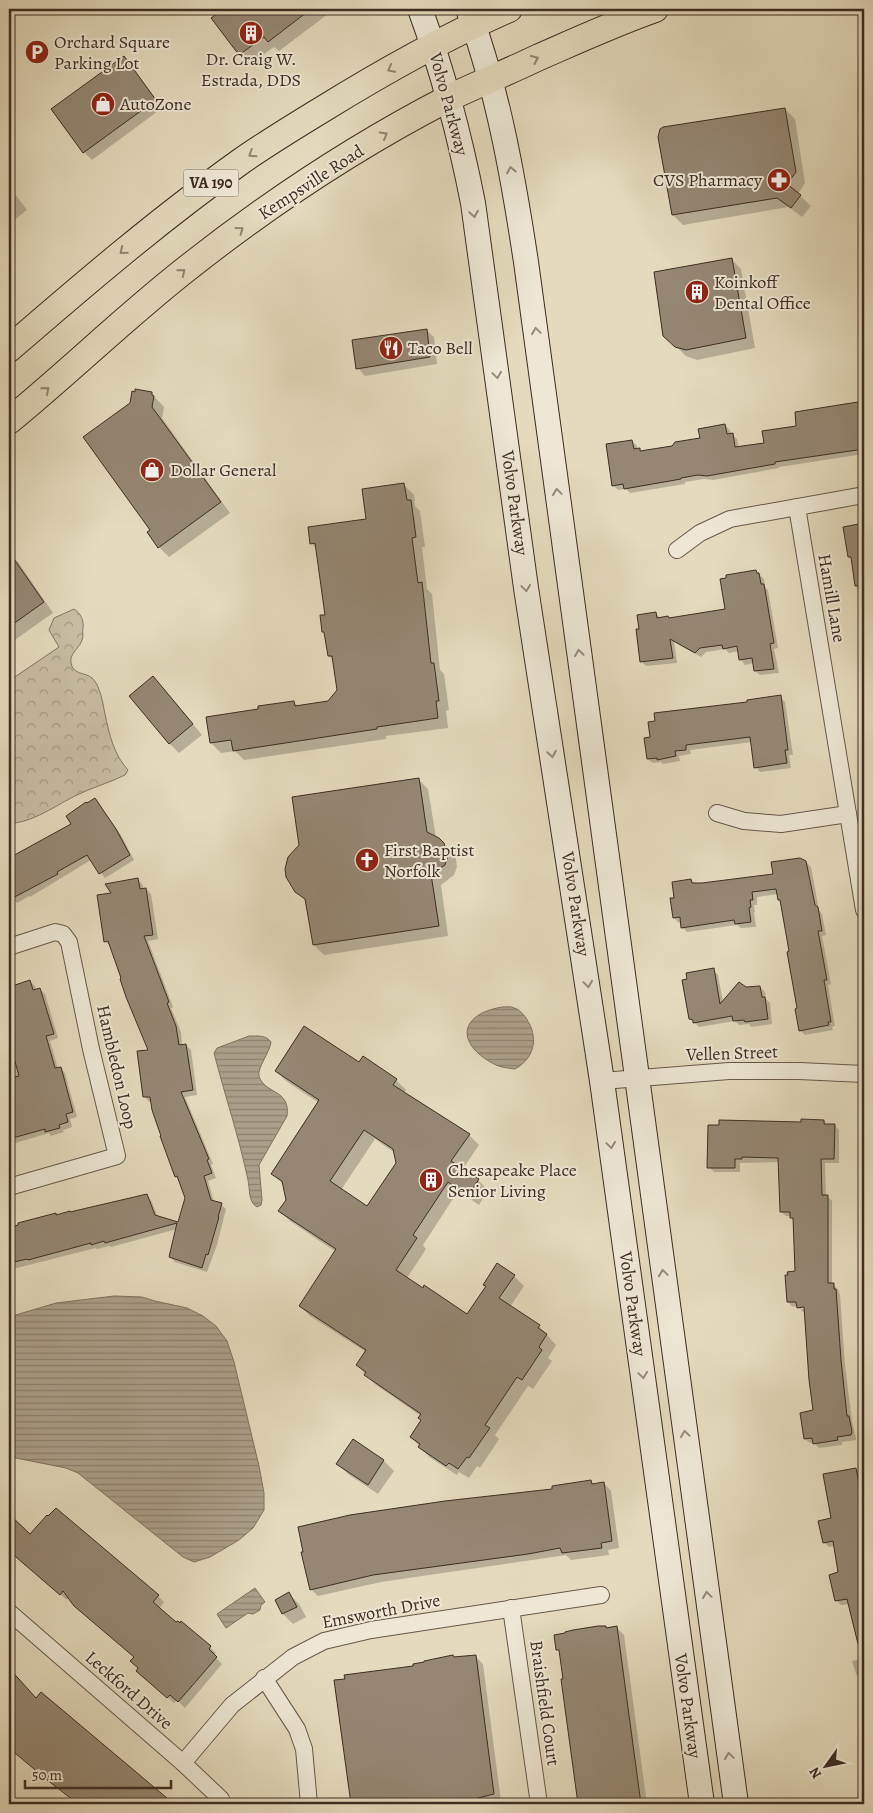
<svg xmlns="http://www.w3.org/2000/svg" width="873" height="1813" font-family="Alegreya,serif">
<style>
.forest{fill:url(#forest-crowns);stroke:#847563}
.water{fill:url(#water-rules);stroke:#807160}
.shadow{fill:#0003;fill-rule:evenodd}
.building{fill:#958773;stroke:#3f2d23;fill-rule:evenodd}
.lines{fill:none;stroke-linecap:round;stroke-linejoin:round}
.minor-casing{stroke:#68584a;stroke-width:18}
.secondary-casing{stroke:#3f2d23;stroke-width:26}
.primary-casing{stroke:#3f2d23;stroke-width:28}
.minor{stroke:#ede7d4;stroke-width:16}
.secondary{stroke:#ede7d4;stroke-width:24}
.primary{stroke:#e4dabd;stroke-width:26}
.oneway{stroke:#928470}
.oneway2{stroke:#968a7c}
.labels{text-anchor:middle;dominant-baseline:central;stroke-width:4;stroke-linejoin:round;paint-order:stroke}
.shield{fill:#ede7d4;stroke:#736558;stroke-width:1}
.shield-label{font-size:16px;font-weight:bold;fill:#3f2d23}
.poi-label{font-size:18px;fill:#3f2d23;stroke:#ede7d4;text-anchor:start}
.street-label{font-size:18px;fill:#3f2d23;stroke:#ede7d4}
</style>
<defs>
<pattern id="forest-crowns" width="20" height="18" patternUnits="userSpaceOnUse" patternTransform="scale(1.25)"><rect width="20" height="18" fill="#c8bda3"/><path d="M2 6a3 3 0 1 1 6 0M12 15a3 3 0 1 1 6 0" fill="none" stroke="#a49a84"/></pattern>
<pattern id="water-rules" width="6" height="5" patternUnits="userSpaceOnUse" patternTransform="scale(1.25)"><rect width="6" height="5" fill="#ac9f89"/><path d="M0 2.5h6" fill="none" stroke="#8d8270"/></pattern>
</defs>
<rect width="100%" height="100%" fill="#e4dabd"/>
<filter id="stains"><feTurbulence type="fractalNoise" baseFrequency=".004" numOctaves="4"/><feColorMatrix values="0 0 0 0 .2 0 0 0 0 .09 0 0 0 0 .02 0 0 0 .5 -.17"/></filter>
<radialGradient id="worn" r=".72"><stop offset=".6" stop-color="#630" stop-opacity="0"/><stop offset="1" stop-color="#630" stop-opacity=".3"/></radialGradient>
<path class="forest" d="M74,609c7,5 10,11 9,19 -1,4 1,8 -1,12 -2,8 -13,13 -11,23 2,12 14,9 21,15 2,2 5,6 6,9 4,9 5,18 7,27 4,20 9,41 23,56l-3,5c-16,8 -32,12 -48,20 -19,9 -46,29 -68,28v-142l50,-34 -10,-17 5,-12z"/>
<g class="water">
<path d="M502,1007c4,0 9,-1 12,1 5,1 9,6 12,10 13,19 9,40 -11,51 -6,-1 -12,-1 -19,-4 -39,-19 -40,-50 6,-58z"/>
<path d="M249,1036c9,0 17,-1 22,6 -1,10 -14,26 -12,34 5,18 32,13 28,40l-28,49 3,35 -1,5 -4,2c-9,-5 -7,-18 -9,-27 -9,-43 -23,-84 -34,-127l3,-5z"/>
<path d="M114,1296l28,1 13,4 32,7 16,8 13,10 11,15 7,21 25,104 5,27v17l-11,18 -14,12 -29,17 -16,5 -11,-5 -105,-84 -12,-5 -55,-11 -2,-2v-138l47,-14z"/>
<path d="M255,1588l10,14 -4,3 -1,5 -7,4 -5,-1 -22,15 -9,-14z"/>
</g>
<g class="shadow">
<path d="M225,9h100l3,5 -49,37 -5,-4 -24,17 -10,-10 -27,-36z"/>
<path d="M124,57l7,8 31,43 -70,52 -8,-8z"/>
<path d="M785,109l10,10 10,64 -7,11 13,12 -9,11 -13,-10 -106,18 -10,-10z"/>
<path d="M9,186l18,24 -18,14z"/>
<path d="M731,259l10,10 14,79 -58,12 -11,-4 -22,-21z"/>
<path d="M426,330l8,7 3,27 -72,12 -7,-8z"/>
<path d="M151,393l13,14 -2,11 68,95 -61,44 -10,-10 -8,-17z"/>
<path d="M864,402v52l-85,13v1l-66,12 -9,-1 -19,3v2l-55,9 -4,-4 -8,1 -5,-5 19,-44 5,5 1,4 4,2 31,-5 28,-8 24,-14 5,5 1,4 6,5 2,9 27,-4 32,-17 -1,-14z"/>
<path d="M404,485l10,10 1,11 5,5 5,36h-3l5,42 5,5 8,76 4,4 5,36 -3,1 2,17 -62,8v3l-142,21 -9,-9 -14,2 -10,-10 49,-33 34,-8 4,5 31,-5 9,-11 -5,-31 -4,-4 -3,-40 -9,-67 -6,-6 57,-23z"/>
<path d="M864,524v107l-5,-40 -2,-2 -5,-29 -3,-4 -5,-28z"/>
<path d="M9,554l9,8 35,51 -44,31z"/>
<path d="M756,571l8,8 1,8 3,3 10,58 -4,1 5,24 -19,2 -5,-4 -1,-8 -9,2 -4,-5 -2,-9 -10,2 -4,-4 -19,3 -5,5 -27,-15 3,21 -31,3 -5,-5 -1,-31 16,-16 4,4 9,1 57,-8z"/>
<path d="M163,688l39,47 -23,18 -10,-10z"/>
<path d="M780,697l5,5 8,53h-4l2,13 -31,4 -4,-5 -4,-25 -62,8 1,4 -12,2 1,5 -17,3 -2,-2 -8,1 -5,-4 101,-56z"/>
<path d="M418,779l10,10 8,49 13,12 7,9 1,8 -3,8 -13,10 7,51 -124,19 -10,-10 -7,-43 -11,-11z"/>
<path d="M95,800l26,35 13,25 -29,18 -14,-18 -61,37 -1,-1 -12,7 -6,-7 -2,1v-37l63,-36z"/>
<path d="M806,862l5,5 8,43 3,4 4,21 -4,1 9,48 -3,1 7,41 -3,1 1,3 -28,5 -5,-5 -9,-78 -9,-50 -3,-2 -1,-6 -21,3v8h-3l1,7h-1l2,15 -15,1 -4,-3 -50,7 -5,-5v-5l-3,1 -5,-5 1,-19 16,-19 4,4 79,-9z"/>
<path d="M138,880l5,5v5l3,-1 5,5 7,45 -10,2 25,66 -2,1 10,24 1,13h4l5,5 6,45 -12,2 28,67 -2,1 5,13 -8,3 6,21 7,3 5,4 -9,36 -10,27 -32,-10 -5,-5 7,-28 -66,18 -2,-1 -12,3 -1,-1 -87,22v-41l47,-15 1,2 89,-21 5,5 7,17 20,7 9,-26 -7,-18 -4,-3 -15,-40 -9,-36 -3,1 -4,-5 5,-46 -40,-105 -5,-5 8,-47z"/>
<path d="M713,970l5,5 5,27 23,-13 14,-2 5,5 1,7 4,4 2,21 -21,3 -2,-3 -10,1 -4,-4 -36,6 -9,-9z"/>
<path d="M30,981l5,5 1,4 4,-1 5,5 13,44 -8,3 8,28 2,-1 5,5 12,44 -7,2 2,8 -9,3 1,2 -13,4 -2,-3 -40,12v-157z"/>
<path d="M363,1058l33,22 10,10 -2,3 65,42 10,10 -17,25 16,10 10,10 -9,15 -21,-14 -35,54 3,4 -19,29 61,38 19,-29 -3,-2 30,-9 10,10 -14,21 29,19 17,19 -8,13 4,3 -19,28 -5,-3 -33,49 4,4 -19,29 -3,-2 -8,12 -10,-6 -2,3 -28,-18 -18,-20 11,-17 -1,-4 -45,-31 -10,-10 -9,-10 9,-13 -56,-36 -10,-10 36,-54 -46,-31 -10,-10 7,-11 -3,-15 -12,-11 47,-71 -33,-22 -10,-10 83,-7zM375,1139l20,14 2,10 -30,45 -26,-18z"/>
<path d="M824,1121l4,4h6l5,5v33h-14l1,32 6,6v83l6,5 2,6 5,70 7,56 4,17v2l-14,2v3l-23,3 -5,-5h-4l-5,-4 10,-28 -9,-99h-3l-5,-6 -5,1 -5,-5 8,-30 -2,-51 -3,-5h-5l-5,-4 -2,-50 -39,1v9h-26l-5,-5 93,-44zM801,1306l10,2 -10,1z"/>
<path d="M353,1441l31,20 10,10 -16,23 -30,-20 -10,-10z"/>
<path d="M856,1469l5,5 3,20v188l-8,-8 -4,-13 12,-3 -14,-54 -9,1 -5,-5 4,-27 -5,-27 -6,1 -5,-5 8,-23z"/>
<path d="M591,1482l3,3 10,-2 7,8 8,57 -11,2 1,5 -38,5 -5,-5 -185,27 -63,14 -7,-7 243,-99z"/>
<path d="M56,1510l102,86 6,6 -5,7 17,15 34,23 6,6 -2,3 8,8 -37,44 -8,-8 -3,3 -30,-26 -9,-20 -66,-60 -2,3 -58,-49v-36l22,21z"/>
<path d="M289,1594l10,10 7,13 -13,7 -10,-10 -7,-14z"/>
<path d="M606,1627l1,2 10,-1 7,7 23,169h-68l-17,-124h3l-4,-27 -3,-3z"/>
<path d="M453,1656l2,2 20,-2 8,8 18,137 -2,1 1,2h-148l-16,-122 79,-15z"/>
<path d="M9,1669l27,31 89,62 47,42h-93l-70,-58z"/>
<path d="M864,1795v9h-9z"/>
</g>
<g class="building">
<path d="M223,9h88l-43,33 -4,-5 -25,18 -28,-37z"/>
<path d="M124,56l32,44 -73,53 -32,-44z"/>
<path d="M785,108l11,64 -9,12 14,11 -10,13 -14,-10 -105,17 -14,-78 2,-8 3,-2z"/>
<path d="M732,258l14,80 -60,12 -11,-3 -12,-11 -9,-64z"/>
<path d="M427,329l3,28 -74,12 -4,-29z"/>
<path d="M135,389l17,3v3l2,1 -2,11 69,95 -63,46 -11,-16 3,-2 -67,-93 47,-34 2,-12 3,1z"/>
<path d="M864,401v48l-89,13v2l-68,12 -9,-1 -17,3v1l-57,10 -1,-5 -11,2 -6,-42 26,-4 2,9 6,-1v3l32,-5 3,-4 25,-4 -2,-9 27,-5 2,10 6,-1 2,14 29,-4 -2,-12 34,-5 -1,-14z"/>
<path d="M404,483l3,17h4l5,37 -4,1 6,45 4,-1 9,81h3l5,38h-3l2,17 -61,9v2l-144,22 -2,-11 -21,3 -4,-26 52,-8v-3l36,-5 1,5 33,-5 9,-11 -5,-34h-4l-4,-24h-2l-2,-17h5l-10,-72 -5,1 -2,-17 58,-8 -4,-30z"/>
<path d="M864,523v62l-9,1 -4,-29h-3l-5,-30z"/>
<path d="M9,552l35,50 -35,25z"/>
<path d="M756,570l1,3h2l2,11h3l10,59 -4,1 4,25 -20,2 -2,-13 -13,2 -2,-14 -14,3 -1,-4 -22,3 -5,5 -25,-14 3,19 -33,4 -4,-33h3l-2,-14 19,-3 1,6 11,-2 1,2 56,-9 -5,-30 6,-1v-3z"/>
<path d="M153,676l40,48 -24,20 -40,-48z"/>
<path d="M781,695l7,55h-3l2,13 -33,5 -4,-31 -64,8v5l-11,1 1,5 -19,4v-2l-10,1 -3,-21 6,-1 -2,-15 7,-1 -1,-8 93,-11v-2z"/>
<path d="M419,778l8,54 12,6 5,5 4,13 -3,9 -14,9 8,52 -126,19 -8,-46 -10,-7 -9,-15 -1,-8 3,-12 11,-12 -7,-48z"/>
<path d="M95,798l21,31 14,26 -31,19 -12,-19 -30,17 1,2 -49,26v-42l62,-34 -5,-8 20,-14 1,1z"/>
<path d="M800,858l6,3 9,44 3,2 4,24h-4l9,49h-3l7,42h-3l1,3 -30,6 -4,-22 2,-1 -10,-56 2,-1 -9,-51h-2l-2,-11 -24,3 1,8h-3l1,7 -2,1 2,14 -16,2 -1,-4 -53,8 -1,-11 -7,1 -3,-20h4l-2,-16 19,-3 1,4h10l71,-9 -2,-12z"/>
<path d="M138,878l2,11 6,-1 7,47 -9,1 25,66 -2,1 9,23 3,19 7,-1 7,46 -12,2 28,67 -2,1 5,13 -8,3 7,24 11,3 -4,14h1l-11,38 -2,-1 -4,14 -33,-11 8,-34 -72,20 -1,-2 -13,4v-2l-63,17 -1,-1 -13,3 -2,-10 -3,1v-25l9,-3v-2l38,-10v2l14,-4v1l77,-18 8,21 23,7 7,-24 -8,-22 -2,1 -15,-41h1l-9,-26 -2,-13h-7l-6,-46 11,-1 -22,-53 -6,-18 1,-1 -13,-37 -4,1 -7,-47 14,-2 -6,-9z"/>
<path d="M714,968l6,36 19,-22 7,5 14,-1 2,11h3l3,22 -23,3 -1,-2 -11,1 -1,-5 -39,7v-3l-4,-1 -7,-39 5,-1 -1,-6z"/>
<path d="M30,980l3,10 7,-2 14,46 -8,2 9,32 6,-1 12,45 -7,2 2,8 -9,3 1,3 -15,4v-3l-36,10v-61l10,-2 -10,-36v-53z"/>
<path d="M304,1026l55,36 4,-6 34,23 -4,6 77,49 -19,27 28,18 -11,17 -20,-14 -35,53 4,3 -21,32 27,18 1,-3 43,29 19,-28 -3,-1 14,-22 18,12 -16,23 41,27 -2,3 9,6 -8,13 3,3 -20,30 -5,-3 -32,48 5,3 -21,30 -2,-1 -9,12 -9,-6 -3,3 -28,-19 2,-3 -10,-7 11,-17 -3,-2 3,-4 -57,-39 2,-3 -10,-7 10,-15 -67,-44 37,-57 -58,-38 8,-11 -4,-19 -11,-7 48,-74 -44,-29zM364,1130l29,19 3,14 -29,43 -37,-25z"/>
<path d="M801,1119l23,1v4h11l-1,35h-13l1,36h6v88h6v6h2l5,71 6,56h2l3,16 -1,3 -14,2 1,3 -25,4 -1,-6 -8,1 -4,-26 13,-3 -4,-30 -5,-73 -7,1 -1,-6h-9l-2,-27h3l-1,-3 8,-1 -2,-53h-3v-6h-10l-2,-54 -36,-1v2h-7v9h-28l1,-43h11v-5l82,2z"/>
<path d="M353,1439l31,21 -16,25 -32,-21z"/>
<path d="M856,1468l8,43v133h-6l-11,-45 -12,2 -6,-26 9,-3 -5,-31 -10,2 -5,-22 13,-3 -8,-44z"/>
<path d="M591,1480l1,4 12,-2 8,59 -11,2 1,5 -40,5 -2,-5 -32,6 -155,21 -63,15 -9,-38h2l-5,-25 52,-12 95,-14 107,-12v-3z"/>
<path d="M56,1508l103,87 -6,7 23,20 2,-1 2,2 1,-2 30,25 -2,3 8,8 -39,45 -8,-7 -3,3 -31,-27 2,-3 -8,-7 4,-4 -60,-51 -11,-15 -3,4 -51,-44v-37l21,20 17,-19 1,1z"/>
<path d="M289,1592l8,15 -15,7 -7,-14z"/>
<path d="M598,1626h8v2l11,-2 24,178h-63l-17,-125h2l-4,-29h-3l-2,-15 11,-2v-1l8,-2z"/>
<path d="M453,1655l1,2 22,-2 18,139 -20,5 1,2 -21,3v-2l-20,2h-83l-17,-124 11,-1 -1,-4 69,-9v-2l11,-2v-1z"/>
<path d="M9,1668l27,30 5,-6 133,112h-96l-32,-25 -37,-31z"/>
</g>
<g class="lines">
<g class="minor-casing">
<g id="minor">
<path d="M797,507l67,403"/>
<path d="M677,550l23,-17 30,-14 134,-24"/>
<path d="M717,813l27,8 37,3 67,-10"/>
<path d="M9,947l46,-15 8,2 6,8 22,107 26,107 -108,31"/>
<path d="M602,1081l127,-10h70l65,3"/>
<path d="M511,1608l28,196"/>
<path d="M9,1612l174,151 38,36"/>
<path d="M264,1678l33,51 7,20 5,55"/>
<path d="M183,1763l49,-58 61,-48 31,-16 47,-11 230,-35"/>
</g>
</g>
<g class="secondary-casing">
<g id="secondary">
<path d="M420,9c23,63 40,128 53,194l53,385 76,493 100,723"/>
<path d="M468,9c30,82 45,167 58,253l210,1542"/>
</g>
</g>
<g class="primary-casing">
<g id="primary">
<path d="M9,349c75,-65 150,-129 231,-187 27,-19 55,-36 83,-53 60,-37 122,-72 186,-100"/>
<path d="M9,421c60,-49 115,-103 176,-151 82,-65 171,-124 264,-172 29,-14 59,-26 88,-40 39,-17 78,-35 118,-49"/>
</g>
</g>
<use href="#minor" class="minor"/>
<use href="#secondary" class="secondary"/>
<use href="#primary" class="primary"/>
</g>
<defs><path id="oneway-chevron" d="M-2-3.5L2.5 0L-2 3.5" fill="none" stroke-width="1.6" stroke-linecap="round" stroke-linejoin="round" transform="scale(1.25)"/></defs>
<g class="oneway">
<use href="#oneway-chevron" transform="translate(535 59) rotate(-24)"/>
<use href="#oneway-chevron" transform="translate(391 69) rotate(152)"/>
<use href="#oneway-chevron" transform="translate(384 135) rotate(-30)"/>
<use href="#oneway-chevron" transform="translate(252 154) rotate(147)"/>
<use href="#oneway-chevron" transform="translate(240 230) rotate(-36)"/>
<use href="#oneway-chevron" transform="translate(123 251) rotate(141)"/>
<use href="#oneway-chevron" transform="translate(182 272) rotate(-39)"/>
<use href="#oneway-chevron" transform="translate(46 390) rotate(-41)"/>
</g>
<g class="oneway2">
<use href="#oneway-chevron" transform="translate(511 170) rotate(-101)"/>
<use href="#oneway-chevron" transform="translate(474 214) rotate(81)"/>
<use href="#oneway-chevron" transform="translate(536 331) rotate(-98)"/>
<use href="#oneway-chevron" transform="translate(497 375) rotate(82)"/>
<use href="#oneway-chevron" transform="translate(557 492) rotate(-98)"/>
<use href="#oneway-chevron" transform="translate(526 588) rotate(82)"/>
<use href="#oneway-chevron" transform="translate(579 653) rotate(-98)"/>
<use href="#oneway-chevron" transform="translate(552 754) rotate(81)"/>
<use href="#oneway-chevron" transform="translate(588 984) rotate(82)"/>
<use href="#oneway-chevron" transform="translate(611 1145) rotate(82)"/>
<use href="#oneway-chevron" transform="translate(663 1273) rotate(-98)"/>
<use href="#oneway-chevron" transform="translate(643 1375) rotate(82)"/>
<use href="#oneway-chevron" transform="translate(685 1434) rotate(-98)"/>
<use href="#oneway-chevron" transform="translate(707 1595) rotate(-98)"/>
<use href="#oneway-chevron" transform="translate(729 1756) rotate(-98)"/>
</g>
<defs>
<g id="building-disc" transform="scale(1.25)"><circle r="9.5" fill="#8f2418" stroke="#ede7d4"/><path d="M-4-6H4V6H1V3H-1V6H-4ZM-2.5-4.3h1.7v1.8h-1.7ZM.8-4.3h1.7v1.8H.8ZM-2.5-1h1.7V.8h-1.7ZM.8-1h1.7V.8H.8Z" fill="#fff"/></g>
<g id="parking-disc" transform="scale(1.25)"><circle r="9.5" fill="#8f2418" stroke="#ede7d4"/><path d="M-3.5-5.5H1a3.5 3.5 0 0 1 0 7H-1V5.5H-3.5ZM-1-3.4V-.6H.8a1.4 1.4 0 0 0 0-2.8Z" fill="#fff"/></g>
<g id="shop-disc" transform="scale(1.25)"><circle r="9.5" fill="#8f2418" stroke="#ede7d4"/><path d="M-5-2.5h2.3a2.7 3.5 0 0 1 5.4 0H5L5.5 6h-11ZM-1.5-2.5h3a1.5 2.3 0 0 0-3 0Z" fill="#fff"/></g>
<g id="pharmacy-disc" transform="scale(1.25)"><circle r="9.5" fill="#8f2418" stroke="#ede7d4"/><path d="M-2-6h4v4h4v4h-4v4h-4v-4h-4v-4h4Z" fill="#fff"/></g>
<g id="restaurant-disc" transform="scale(1.25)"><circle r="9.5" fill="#8f2418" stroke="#ede7d4"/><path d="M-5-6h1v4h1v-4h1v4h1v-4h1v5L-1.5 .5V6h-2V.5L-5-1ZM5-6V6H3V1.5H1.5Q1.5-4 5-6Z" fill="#fff"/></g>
<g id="church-disc" transform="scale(1.25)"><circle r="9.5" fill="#8f2418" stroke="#ede7d4"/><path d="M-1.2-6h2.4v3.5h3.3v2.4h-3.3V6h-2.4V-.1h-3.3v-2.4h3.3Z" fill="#fff"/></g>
</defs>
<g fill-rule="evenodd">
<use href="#building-disc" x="251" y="33"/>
<use href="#parking-disc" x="37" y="52"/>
<use href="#shop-disc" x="103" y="104"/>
<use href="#pharmacy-disc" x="779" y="180"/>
<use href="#building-disc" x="697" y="292"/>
<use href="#restaurant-disc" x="391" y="348"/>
<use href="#shop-disc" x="152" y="470"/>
<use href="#church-disc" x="367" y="860"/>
<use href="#building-disc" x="431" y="1180"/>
</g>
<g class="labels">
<rect class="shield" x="183.5" y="169.5" width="55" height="27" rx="4"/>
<g class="shield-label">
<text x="211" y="183">VA 190</text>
</g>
<g class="poi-label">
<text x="54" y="42">Orchard Square<tspan x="54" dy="21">Parking Lot</tspan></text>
<text x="251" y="59" text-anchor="middle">Dr. Craig W.<tspan x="251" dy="21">Estrada, DDS</tspan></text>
<text x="120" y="104">AutoZone</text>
<text x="762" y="180" text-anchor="end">CVS Pharmacy</text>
<text x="714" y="282">Koinkoff<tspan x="714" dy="21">Dental Office</tspan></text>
<text x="408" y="348">Taco Bell</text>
<text x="170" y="470">Dollar General</text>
<text x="384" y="850">First Baptist<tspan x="384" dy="21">Norfolk</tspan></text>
<text x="448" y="1170">Chesapeake Place<tspan x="448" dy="21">Senior Living</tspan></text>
</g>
<g class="street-label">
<text transform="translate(449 104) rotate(75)">Volvo Parkway</text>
<text transform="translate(311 182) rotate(-33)">Kempsville Road</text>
<text transform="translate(515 503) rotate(82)">Volvo Parkway</text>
<text transform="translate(832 598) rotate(80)">Hamill Lane</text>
<text transform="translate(576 904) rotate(81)">Volvo Parkway</text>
<text transform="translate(732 1053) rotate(-2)">Vellen Street</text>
<text transform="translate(117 1067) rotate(77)">Hambledon Loop</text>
<text transform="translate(633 1304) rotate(82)">Volvo Parkway</text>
<text transform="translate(381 1611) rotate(-11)">Emsworth Drive</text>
<text transform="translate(129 1690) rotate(41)">Leckford Drive</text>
<text transform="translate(545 1703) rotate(82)">Braishfield Court</text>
<text transform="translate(688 1706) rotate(82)">Volvo Parkway</text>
</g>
</g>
<rect width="873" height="1813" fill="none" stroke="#e4dabd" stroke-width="30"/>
<rect x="10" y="10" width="853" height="1793" fill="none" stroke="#3f2d23" stroke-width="2.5"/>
<rect x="15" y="15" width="843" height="1783" fill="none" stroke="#3f2d23"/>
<g transform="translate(826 1766) rotate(237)" stroke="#ede7d4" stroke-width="4" paint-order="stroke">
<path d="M0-4L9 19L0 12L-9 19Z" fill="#3f2d23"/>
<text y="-8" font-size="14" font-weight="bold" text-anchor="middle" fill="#3f2d23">N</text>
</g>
<path d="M25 1780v8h146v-8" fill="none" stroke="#3f2d23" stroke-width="2.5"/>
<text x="32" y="1780" font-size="15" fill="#3f2d23" stroke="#ede7d4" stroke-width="4" paint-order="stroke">50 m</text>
<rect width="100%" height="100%" filter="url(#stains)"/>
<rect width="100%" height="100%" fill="url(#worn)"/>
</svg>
